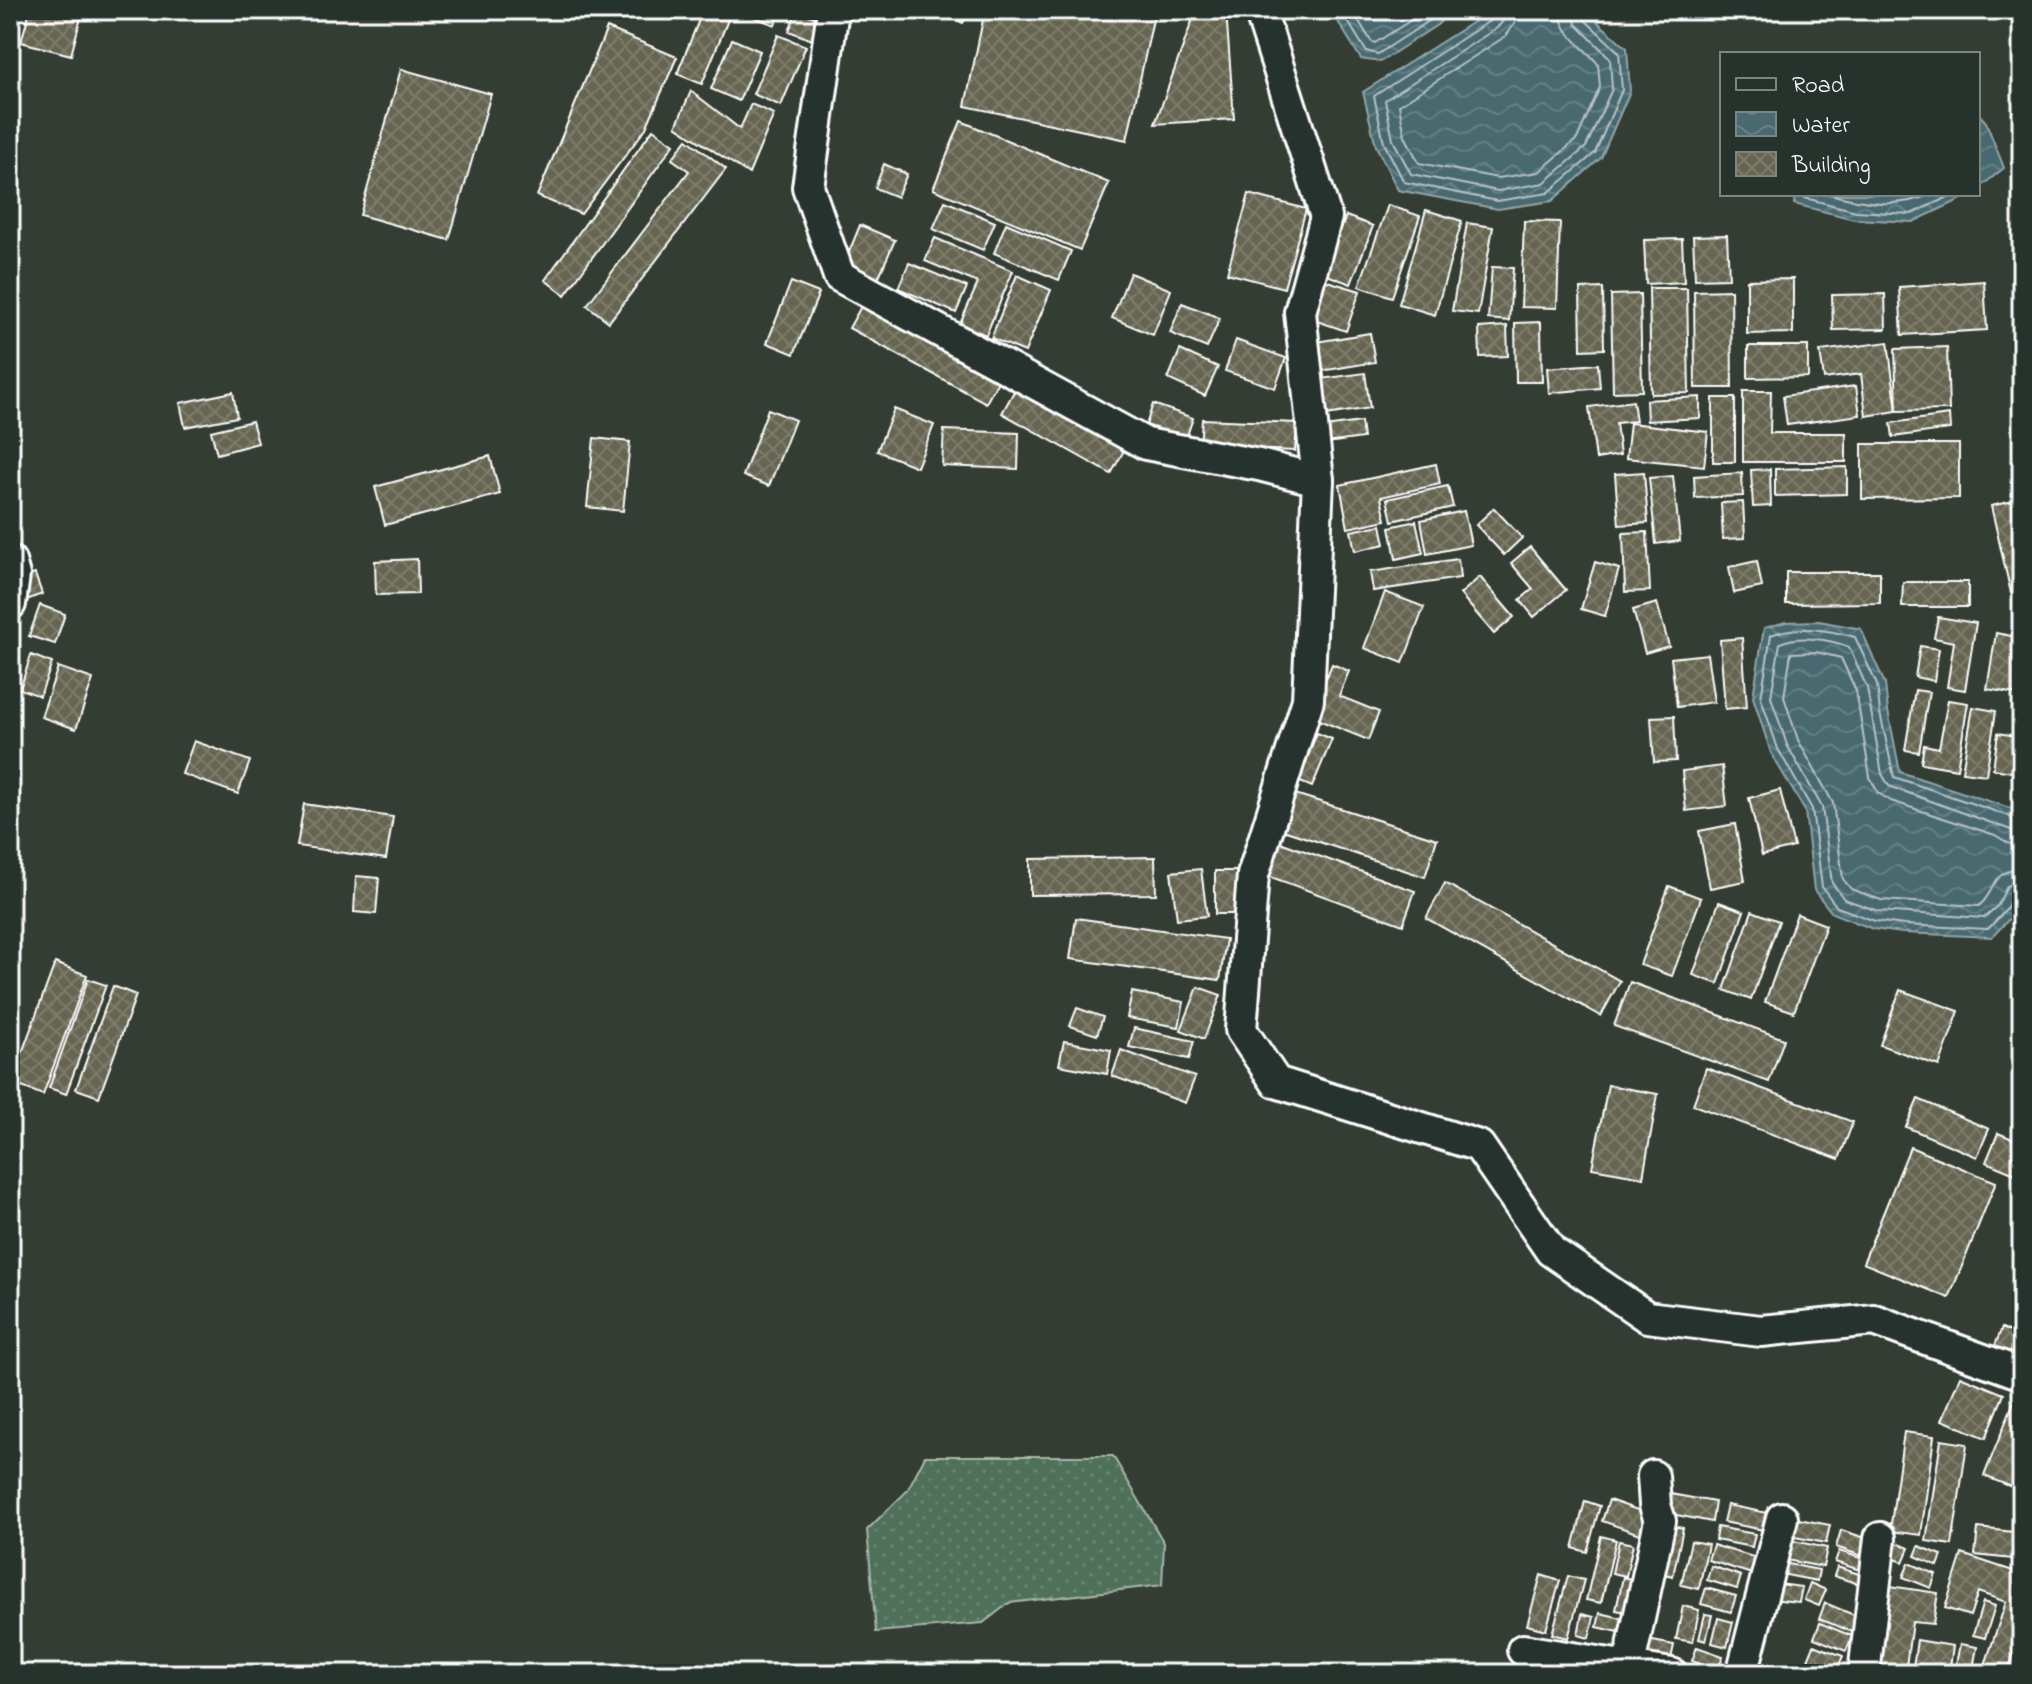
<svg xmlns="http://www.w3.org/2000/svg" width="2032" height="1684" font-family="'Indie Flower',sans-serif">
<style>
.grass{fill:url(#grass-dots);stroke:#a8b8ac;stroke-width:2}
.water{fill:url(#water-waves);stroke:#92a5aa;stroke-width:2}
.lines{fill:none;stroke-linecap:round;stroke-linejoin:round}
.shore{stroke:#b7c3c6;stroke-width:2}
.building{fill:url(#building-cross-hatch);stroke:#fff;stroke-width:2}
.street-casing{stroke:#fff;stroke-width:36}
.street{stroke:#26332d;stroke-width:30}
</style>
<defs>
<pattern id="grass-dots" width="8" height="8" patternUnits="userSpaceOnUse" patternTransform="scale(2)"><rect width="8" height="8" fill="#50715a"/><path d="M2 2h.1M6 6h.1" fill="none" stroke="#6a8673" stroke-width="1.8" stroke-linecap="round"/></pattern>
<pattern id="water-waves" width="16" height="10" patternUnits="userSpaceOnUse" patternTransform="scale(2)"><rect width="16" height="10" fill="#4a6971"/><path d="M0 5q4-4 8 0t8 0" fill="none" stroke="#658086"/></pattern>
<pattern id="building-cross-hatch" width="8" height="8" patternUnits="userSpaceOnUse" patternTransform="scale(2)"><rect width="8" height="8" fill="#666551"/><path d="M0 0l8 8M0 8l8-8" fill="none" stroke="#7d7c6b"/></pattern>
</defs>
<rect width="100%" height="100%" fill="#333d34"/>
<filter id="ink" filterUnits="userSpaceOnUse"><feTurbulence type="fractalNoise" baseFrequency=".0125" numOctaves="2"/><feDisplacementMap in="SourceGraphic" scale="16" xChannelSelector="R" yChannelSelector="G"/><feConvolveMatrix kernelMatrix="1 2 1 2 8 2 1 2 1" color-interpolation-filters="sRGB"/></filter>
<g filter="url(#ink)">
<path class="grass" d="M925,1456h188l51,87 -2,42 -153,18 -26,20 -107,9 -9,-102 40,-39z"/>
<g class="water">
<path d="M1331,10h122l-16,15 -57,37 -19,-3z"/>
<path d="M1492,10h92l43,38 3,43 -29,67 -49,43 -54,8 -100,-19 -22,-44 -13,-54z"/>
<path d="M1978,113l8,9 18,46 -26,21z"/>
<path d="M1795,194h177l-59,28 -59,-3 -60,-15z"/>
<path d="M1819,621l42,8 24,55 3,27 12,61 116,38 6,11v67l-8,26 -22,23 -89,-4 -30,-4 -41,-16 -18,-23 -9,-79 -34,-58 -18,-56 11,-69 22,-6z"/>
</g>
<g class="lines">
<g class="shore">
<path d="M1341,10l25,41 12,3 54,-35 9,-9"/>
<path d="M1352,10l19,31 4,2 52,-33"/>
<path d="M1495,10l-4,10 -117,76 10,47 20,39 93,19 51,-8 47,-40 27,-63 -3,-38 -35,-33 -2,-9"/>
<path d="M1505,10l-2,11 -6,7 -112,72 8,40 18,34 87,17 46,-8 42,-36 26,-58 -2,-31 -34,-34 -4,-14"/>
<path d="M1517,10l-2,13 -9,13 -107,69 6,31 14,27 79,15 41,-6 38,-33 23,-52 -2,-23c-14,-18 -37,-29 -38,-54"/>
<path d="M1802,194l3,4 51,13 55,3 44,-20"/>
<path d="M1829,194c35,9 69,15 102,0"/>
<path d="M2022,824l-7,-1 -6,-7 -115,-39 -14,-64 -3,-28 -22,-48c-27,-7 -58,-13 -84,-2l-10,63 17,51 34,60 10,78 15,20 38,14 29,4 84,4 18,-19 7,-16 9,-3"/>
<path d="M2022,834l-133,-48 -7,-12 -15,-86 -18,-41c-20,-8 -49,-12 -69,-4l-9,54 16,48 35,62 10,76 12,16 34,12 106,7 14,-13 9,-19 15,-5"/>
<path d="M2022,846l-12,-2 -15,-9 -104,-34 -13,-8 -8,-16 -14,-86 -15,-33 -25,-6 -25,1 -7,44 14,43 35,63 10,76 8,10 30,11 98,6c18,-15 11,-36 43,-37"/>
</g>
</g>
<g class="building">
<path d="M30,10h53l-12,45 -50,-13z"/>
<path d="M703,10h29l-30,74 -25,-10z"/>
<path d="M741,10h39l-5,15 -34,-13z"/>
<path d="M797,10l24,10 -9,20 -23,-9z"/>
<path d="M933,10h36l-6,13z"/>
<path d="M985,10h170l-28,130 -162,-34z"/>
<path d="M1196,10h30l8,109 -79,5z"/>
<path d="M607,28l70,29 -31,71 -65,86 -44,-18z"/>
<path d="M778,35l28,11 -25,60 -28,-12z"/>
<path d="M732,39l28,12 -21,50 -28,-12z"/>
<path d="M401,69l90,25 -42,146 -89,-25z"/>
<path d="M691,91l49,38 11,-25 23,10 -25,60 -73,-48z"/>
<path d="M961,121l148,62 -29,67 -147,-61z"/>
<path d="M653,129l21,15 -109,151 -20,-15z"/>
<path d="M687,139l39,30 -117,153 -22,-17 102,-134 -17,-12z"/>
<path d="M884,164l23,10 -10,23 -22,-9z"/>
<path d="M1249,194l57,15 -22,79 -57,-15z"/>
<path d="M945,201l50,21 -12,28 -50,-21z"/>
<path d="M1388,205l32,11 -28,81 -33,-11z"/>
<path d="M1426,210l36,11 -27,94 -36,-11z"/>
<path d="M1346,216l27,10 -22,58 -27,-10z"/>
<path d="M1524,221l36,1 -3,86 -36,-1z"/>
<path d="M1006,223l65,28 -12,29 -65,-27z"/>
<path d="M1467,223l26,4 -15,87 -26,-3z"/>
<path d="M860,225l35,15 -18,41 -34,-14z"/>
<path d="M1727,235l2,43 -34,1 -2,-43z"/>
<path d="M935,238l78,33 -27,64 -26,-11 18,-41 -53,-22z"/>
<path d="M1682,239l2,43 -38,2 -2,-44z"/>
<path d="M909,263l58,24 -11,26 -58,-25z"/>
<path d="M1492,267l21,1 -4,53 -21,-2z"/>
<path d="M1130,273l41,17 -18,45 -41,-17z"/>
<path d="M1017,275l34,15 -26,62 -34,-14z"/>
<path d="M1793,279v54l-46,1v-54z"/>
<path d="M1324,280l36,11 -14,40 -35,-12z"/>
<path d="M1984,281l3,49 -85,5 -3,-48z"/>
<path d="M791,282l28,11 -25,61 -27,-11z"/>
<path d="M1603,288l1,61 -23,1 -1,-61z"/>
<path d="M1649,288h38l2,105 -38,1z"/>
<path d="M1731,290l1,98h-37l-1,-97z"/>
<path d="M1640,294l2,97 -29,1 -2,-97z"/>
<path d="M1885,294l1,35 -53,1 -1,-35z"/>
<path d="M864,301l137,75 -15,27 -137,-75z"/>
<path d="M1182,303l38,15 -13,30 -37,-15z"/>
<path d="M1541,322l1,60h-26l-1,-59z"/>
<path d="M1507,326l1,30 -28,1 -1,-29z"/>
<path d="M1370,333l5,29 -54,9 -5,-29z"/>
<path d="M1236,340l50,18 -11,30 -50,-17z"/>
<path d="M1888,342l9,69 -31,5 -5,-42 -37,5 -4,-28z"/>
<path d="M1748,346h60v31l-60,1z"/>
<path d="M1947,347l2,63 -52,1 -2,-62z"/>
<path d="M1180,350l38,17 -13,29 -37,-17z"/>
<path d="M1598,364l2,24 -51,5 -2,-25z"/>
<path d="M1365,373l5,35 -44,7 -6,-36z"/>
<path d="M1018,384l109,61 -16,29 -109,-61z"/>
<path d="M1856,386l4,29 -73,10 -4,-29z"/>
<path d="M1743,391h28l-1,42h76v29h-103z"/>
<path d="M233,392l4,25 -52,10 -5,-24z"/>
<path d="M1700,397v21l-53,3 -1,-21z"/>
<rect x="1713" y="398" width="22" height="64"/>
<path d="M1633,401l3,20 -20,2 4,32 -24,4 -7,-52z"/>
<path d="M1153,404l40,14 -7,20 -40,-13z"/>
<path d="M768,409l27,11 -26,66 -26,-10z"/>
<path d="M894,409l40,16 -17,42 -40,-16z"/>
<path d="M1949,415l1,14 -57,8 -2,-14z"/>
<path d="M1202,419l95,4 -2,28 -95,-4z"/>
<path d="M252,421l6,22 -41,11 -6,-23z"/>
<path d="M1361,422l2,16 -37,5 -2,-16z"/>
<path d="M1630,423l78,9 -4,34 -78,-8z"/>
<path d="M944,430l75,3 -1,36 -76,-3z"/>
<path d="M594,438l36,4 -7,69 -36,-4z"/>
<path d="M1862,444h97v54l-97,1z"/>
<path d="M490,456l10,38 -115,31 -10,-38z"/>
<path d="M1436,464l4,20 -59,13 5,23 -38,8 -8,-43z"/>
<path d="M1847,467v27l-72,2v-27z"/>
<path d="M1770,469l1,37 -18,1 -2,-37z"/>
<path d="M1644,472l4,51 -29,2 -4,-51z"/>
<path d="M1742,473l1,23 -48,2 -1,-22z"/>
<path d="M1673,476l7,65 -24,3 -7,-66z"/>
<path d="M1448,486l5,21 -61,14 -5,-22z"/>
<path d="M2022,499v91l-11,3 -20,-87z"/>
<path d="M1743,502l2,36 -22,1 -2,-36z"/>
<path d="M1494,508l28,30 -18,17 -28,-30z"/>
<path d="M1464,511l7,34 -44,9 -6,-34z"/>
<path d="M1416,521l7,32 -27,6 -6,-32z"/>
<path d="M1381,525l4,19 -30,7 -4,-20z"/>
<path d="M1647,532l3,59 -25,1 -2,-59z"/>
<path d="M1530,547l36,43 -32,27 -14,-17 13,-11 -22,-26z"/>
<path d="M417,559l1,35 -42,1 -1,-34z"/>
<path d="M1458,559l2,19 -87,13 -3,-19z"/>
<path d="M1757,561l5,26 -28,6 -5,-26z"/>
<path d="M1595,562l24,7 -14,47 -24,-7z"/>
<path d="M1786,572h94v31l-94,1z"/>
<path d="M35,574l7,20 -20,8 -8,-21z"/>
<path d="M1480,577l34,40 -20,17 -34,-40z"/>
<path d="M1903,582h65v25h-66z"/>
<path d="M1385,592l39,15 -21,56 -39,-15z"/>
<path d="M1657,603l12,43 -24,7 -12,-43z"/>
<path d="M40,605l25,9 -10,30 -26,-8z"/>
<path d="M1938,617l38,6 -11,67 -18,-3 7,-45 -20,-4z"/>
<path d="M1996,633l26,5v57l-35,-6z"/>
<path d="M1742,638l5,69 -22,2 -5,-69z"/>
<path d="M1920,646l19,3 -5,32 -19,-4z"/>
<path d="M1707,654l7,48 -37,5 -6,-49z"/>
<path d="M31,655l21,8 -12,33 -20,-7z"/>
<path d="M1332,664l17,7 -10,25 40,16 -11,28 -57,-23z"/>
<path d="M58,667l35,12 -17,50 -35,-12z"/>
<path d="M1915,690l14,2 -10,60 -14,-2z"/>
<path d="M1948,700l20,3 -11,66 -36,-6 3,-18 15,3z"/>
<path d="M1973,707l23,4 -10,64 -24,-3z"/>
<path d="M1674,716l2,45 -22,1 -3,-45z"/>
<path d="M1317,733l15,6 -20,48 -14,-6z"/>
<path d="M1998,733l24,4 -4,36 -25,-4z"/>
<path d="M194,741l56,20 -12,33 -56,-20z"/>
<path d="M1722,766l5,40 -41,5 -4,-40z"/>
<path d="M1780,790l14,57 -32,8 -13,-57z"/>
<path d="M1292,793l145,46 -12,38 -145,-48z"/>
<path d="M304,804l89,13 -7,42 -89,-13z"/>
<path d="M1735,824l10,57 -35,7 -11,-57z"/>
<path d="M1280,842l135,49 -12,34 -135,-49z"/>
<path d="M1155,857l1,37 -126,1v-36z"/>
<path d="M1201,869l6,47 -30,3 -6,-47z"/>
<rect x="1215" y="871" width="23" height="43"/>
<path d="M356,876l23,2 -3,36 -22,-2z"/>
<path d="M1445,883l175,98 -19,35 -175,-98z"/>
<path d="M1669,886l32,12 -29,78 -32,-11z"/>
<path d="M1719,902l25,9 -26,73 -25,-9z"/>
<path d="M1752,911l27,10 -28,79 -27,-10z"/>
<path d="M1797,914l29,11 -32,87 -29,-10z"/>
<path d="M1076,918l150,21 -6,41 -150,-21z"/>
<path d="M55,963l32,12 -44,120 -32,-12z"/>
<path d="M88,979l18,6 -40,109 -17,-6z"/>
<path d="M1630,982l154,57 -15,43 -155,-56z"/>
<path d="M113,986l23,9 -37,102 -23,-8z"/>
<path d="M1198,987l23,8 -17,44 -23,-9z"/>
<path d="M1900,990l59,21 -20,55 -59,-21z"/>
<path d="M1132,992l52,10 -5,25 -52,-9z"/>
<path d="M1077,1008l26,9 -6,18 -27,-9z"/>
<path d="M1134,1028l60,13 -5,18 -60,-12z"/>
<path d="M1064,1041l47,9 -4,24 -48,-9z"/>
<path d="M1121,1050l74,27 -10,26 -73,-27z"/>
<path d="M1706,1068l147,54 -14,37 -146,-54z"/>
<path d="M1608,1085l50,9 -15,83 -51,-9z"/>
<path d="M1918,1099l71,30 -12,28 -71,-30z"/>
<path d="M1998,1133l24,10v34l-36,-15z"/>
<path d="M1910,1147l86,35 -47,116 -86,-35z"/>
<path d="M2002,1328l20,9v22l-28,-11z"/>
<path d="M1960,1376l44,18 -18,44 -44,-18z"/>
<path d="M2017,1394l5,2v95l-38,-15z"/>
<path d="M1904,1432l30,4 -13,99 -31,-4z"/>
<path d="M1941,1440l26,4 -15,101 -26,-4z"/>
<path d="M1665,1493l50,9 -3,20 -51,-10z"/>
<path d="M1609,1500l46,16 -7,21 -46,-16z"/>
<path d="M1585,1501l15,5 -13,46 -14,-4z"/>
<path d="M1727,1505l50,10 -3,17 -51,-10z"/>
<path d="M1788,1517l42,8 -4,18 -42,-8z"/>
<path d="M1663,1524l20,4 -10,48 -19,-4z"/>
<path d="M1717,1527l38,7 -3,13 -37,-7z"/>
<path d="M1978,1528l44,5v27l-47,-5z"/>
<path d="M1841,1530l33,11 -6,17 -32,-11z"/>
<path d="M1601,1536l15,4 -15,63 -15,-3z"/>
<path d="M1784,1539l43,9 -4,19 -42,-8z"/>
<path d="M1890,1540l19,8 -6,14 -19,-7z"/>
<path d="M1619,1541l14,3 -7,32 -14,-3z"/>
<path d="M1691,1541l17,3 -9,45 -18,-4z"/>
<path d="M1713,1545l50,15 -5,16 -50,-16z"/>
<path d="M1919,1546l23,9 -4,11 -23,-10z"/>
<path d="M1839,1551l31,10 -4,11 -31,-10z"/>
<path d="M1962,1554l60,20v56l-15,44h-25l24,-72 -28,-10 -8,24 -25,-8z"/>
<path d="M1778,1562l41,8 -2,11 -41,-8z"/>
<path d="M1909,1563l27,11 -5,14 -28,-11z"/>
<path d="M1711,1566l30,10 -4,13 -30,-9z"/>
<path d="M1837,1567l28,9 -3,9 -28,-9z"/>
<path d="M1541,1575l19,6 -14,49 -19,-5z"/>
<path d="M1568,1576l16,4 -16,58 -16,-4z"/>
<path d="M1623,1577l19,5 -7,32 -19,-4z"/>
<path d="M1772,1583l30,4 -3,15 -29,-3z"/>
<path d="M1810,1583l16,7 -7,16 -15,-6z"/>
<path d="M1883,1585l55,8 -5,31 -21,-2 -7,52h-35z"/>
<path d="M1706,1588l30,8 -5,16 -30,-8z"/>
<path d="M1983,1602l12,4 -10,32 -12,-3z"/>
<path d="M1825,1603l41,17 -6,15 -41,-16z"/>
<path d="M1683,1606l16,4 -6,32 -17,-3z"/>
<path d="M1600,1613l31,7 -3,14 -31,-7z"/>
<path d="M1582,1614l12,3 -5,21 -11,-3z"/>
<path d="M1705,1614l7,1 -6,26 -7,-2z"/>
<path d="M1718,1618l15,4 -6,25 -15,-4z"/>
<path d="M1820,1623l32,13 -6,15 -32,-13z"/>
<path d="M1642,1639l32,6 -3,14 -31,-6z"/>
<path d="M1917,1640l36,6 -4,28h-37z"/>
<path d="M1960,1644l17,3 -5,27h-18z"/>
<path d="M1814,1645l29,11 -7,16 -28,-12z"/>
<path d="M1697,1647l26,9 -5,14 -26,-9z"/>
</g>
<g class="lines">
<g class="street-casing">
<g id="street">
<path d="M833,10l-25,177 31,89 307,168 113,21 59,15 -10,220 -55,175 -12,155 35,52 203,64 72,105 96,66 114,14 113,-11 148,54"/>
<path d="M1260,10l66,207 -26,95 18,168"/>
<path d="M10,561l4,14 -4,29"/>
<path d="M1523,1650l149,24"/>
<path d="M1627,1674l33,-153 -5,-16 -2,-29"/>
<path d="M1742,1674l40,-156"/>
<path d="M1864,1674l16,-136"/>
</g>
</g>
<use href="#street" class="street"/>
</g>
</g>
<rect width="2032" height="1684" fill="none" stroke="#26332d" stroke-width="40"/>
<rect x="20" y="20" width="1992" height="1644" fill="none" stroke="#fff" stroke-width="3" filter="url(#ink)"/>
<rect x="1720" y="52" width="260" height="144" fill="#26332d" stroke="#7d8581" stroke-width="2"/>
<rect x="1736" y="78" width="40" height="12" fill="#26332d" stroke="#7d8581" stroke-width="2"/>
<text x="1792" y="92" font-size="24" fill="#ffffff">Road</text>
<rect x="1736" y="112" width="40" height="24" fill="url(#water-waves)" stroke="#7d8581" stroke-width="2"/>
<text x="1792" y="132" font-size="24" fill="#ffffff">Water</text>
<rect x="1736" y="152" width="40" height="24" fill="url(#building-cross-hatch)" stroke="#7d8581" stroke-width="2"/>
<text x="1792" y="172" font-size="24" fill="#ffffff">Building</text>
</svg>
